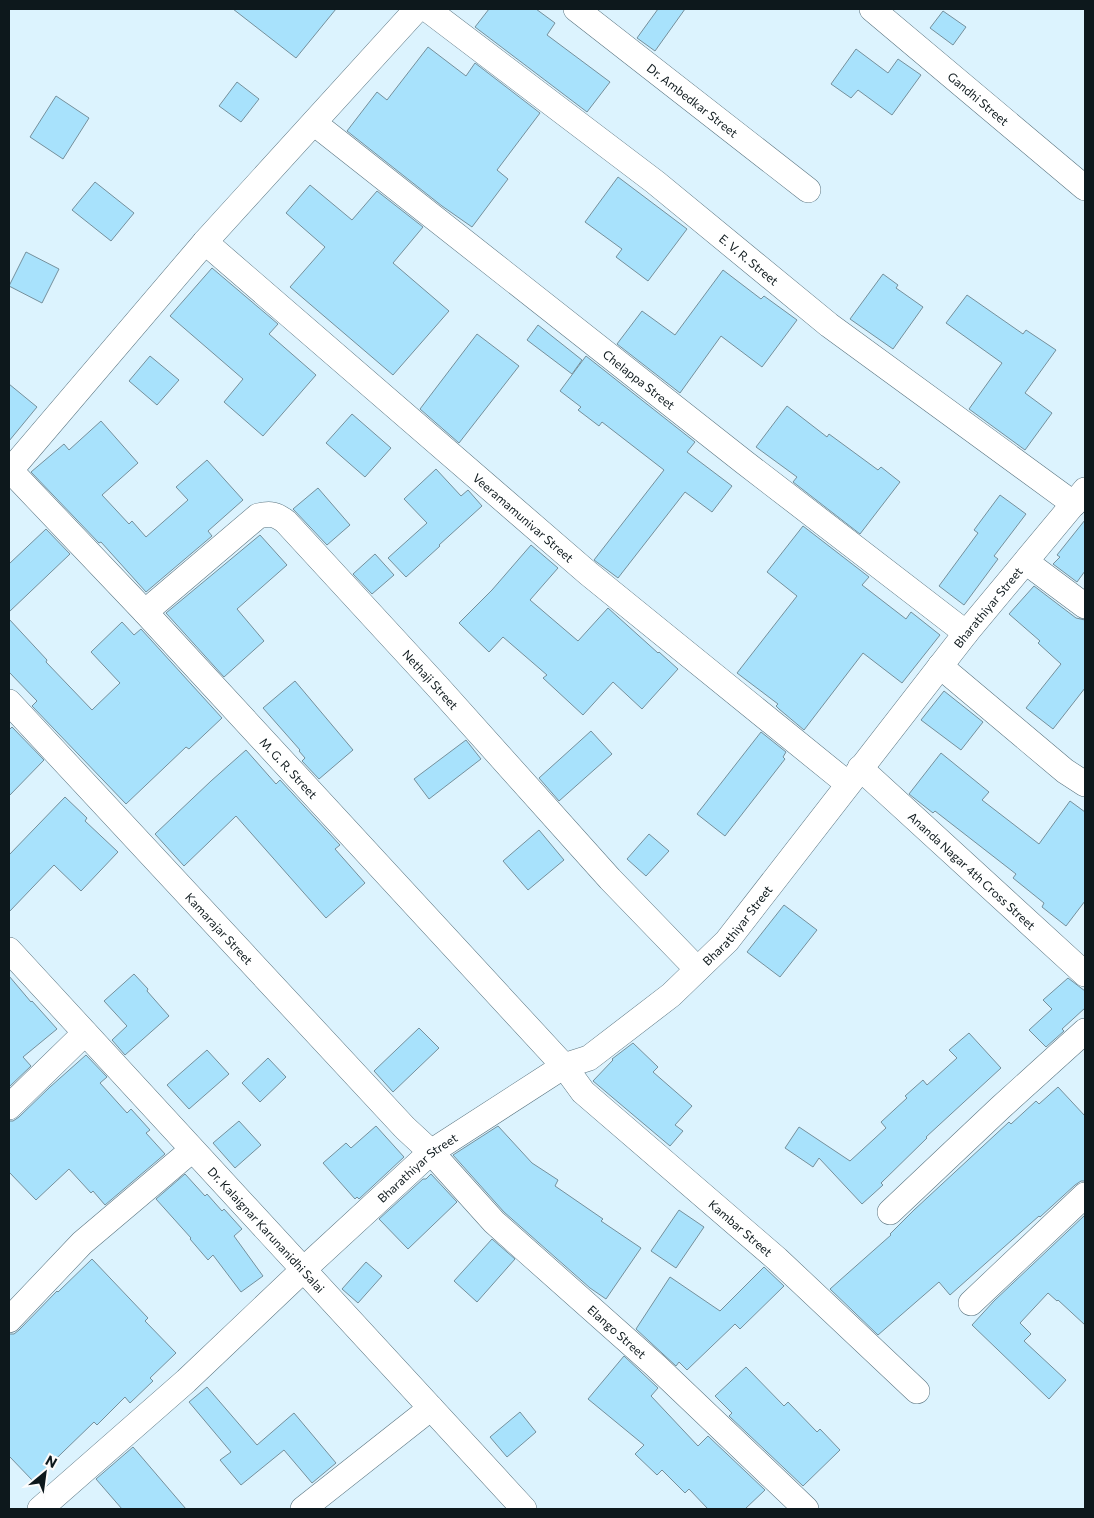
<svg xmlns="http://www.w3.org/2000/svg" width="1094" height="1518" font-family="Commissioner,sans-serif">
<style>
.building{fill:#a8e2fc;stroke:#75909c}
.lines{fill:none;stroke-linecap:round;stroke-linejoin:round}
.minor-casing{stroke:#5b7581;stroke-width:26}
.minor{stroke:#fff;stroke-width:25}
.labels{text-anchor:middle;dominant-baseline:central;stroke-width:4.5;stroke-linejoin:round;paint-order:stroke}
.street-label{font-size:12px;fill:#0d181c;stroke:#fcfcfc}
</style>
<rect width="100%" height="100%" fill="#dcf3fe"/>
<g class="building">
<path d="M233,9h103l-40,49z"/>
<path d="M489,9h47l19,14 -8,12 63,47 -23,30 -112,-85z"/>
<path d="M658,9h27l-30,42 -18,-13z"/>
<path d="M943,11l23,16 -13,18 -23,-17z"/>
<path d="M428,47l38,29 9,-13 65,50 -43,57 11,9 -36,48 -30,-21 -95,-75 30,-39 10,8z"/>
<path d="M856,49l32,24 10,-14 23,16 -29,40 -34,-25 -7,8 -20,-14z"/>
<path d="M237,82l22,17 -18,23 -22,-16z"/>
<path d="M56,96l33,22 -26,41 -33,-22z"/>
<path d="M618,177l69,52 -39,52 -32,-24 6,-8 -37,-27z"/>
<path d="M95,182l39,31 -23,28 -39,-31z"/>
<path d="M310,185l42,35 25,-29 46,36 -30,36 56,48 -56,64 -103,-88 35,-40 -39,-34z"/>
<path d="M26,252l33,17 -17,34 -33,-17z"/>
<path d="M212,268l66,56 -9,10 47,41 -53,61 -39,-34 19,-23 -73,-63z"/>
<path d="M723,270l38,29 3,-3 33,24 -35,47 -41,-31 -41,57 -63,-49 25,-33 33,24z"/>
<path d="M883,274l15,11 -2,3 27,19 -30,42 -43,-30z"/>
<path d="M967,295l56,39 3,-4 30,20 -31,43 27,20 -27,37 -56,-41 33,-46 -56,-40z"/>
<path d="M538,325l44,35 -10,14 -45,-34z"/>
<path d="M477,334l42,32 -60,77 -39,-34z"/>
<path d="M150,356l29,24 -22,25 -28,-24z"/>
<path d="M586,356l109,86 -8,10 45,34 -20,26 -27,-20 -67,86 -24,-18 70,-90 -62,-48 -3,4 -21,-16 3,-3 -21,-16z"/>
<path d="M9,384l28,23 -28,34z"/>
<path d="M787,406l40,31 2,-3 49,36 3,-3 19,15 -40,52 -67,-52 4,-5 -41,-30z"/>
<path d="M352,414l39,34 -26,29 -39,-34z"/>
<path d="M101,421l37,42 -36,32 27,29 3,-3 14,16 42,-37 -12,-13 31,-27 36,40 -35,31 4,5 -66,56 -45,-50 -2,1 -68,-71 33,-28 5,6z"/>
<path d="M436,469l25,27 7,-6 14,16 -43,39 1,1 -34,31 -18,-19 39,-35 -23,-24z"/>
<path d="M318,488l32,37 -23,20 -34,-36z"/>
<path d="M1000,495l26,19 -32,42 4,3 -34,46 -25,-19 39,-53 -4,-3z"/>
<path d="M1085,520v51l-8,11 -24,-18 7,-7 -3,-2z"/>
<path d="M803,526l66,51 -7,8 44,34 5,-7 29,23 -38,48 -39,-30 -59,77 -25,-21 -3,-3 2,-2 -41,-31 60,-77 -30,-24z"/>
<path d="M46,529l24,25 -61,58v-48z"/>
<path d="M260,535l27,30 -50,44 27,32 -40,36 -58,-64z"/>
<path d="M531,545l27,23 -28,32 48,41 30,-33 50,45 1,-1 19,17 -36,40 -29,-27 -30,33 -40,-37 4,-3 -44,-38 -14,15 -30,-29 33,-33z"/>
<path d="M375,554l19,21 -22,19 -19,-20z"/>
<path d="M1034,586l42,32 9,2v68l-32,41 -27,-21 35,-44 -23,-21 2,-2 -31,-27z"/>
<path d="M9,619l38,41 -1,2 46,48 28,-27 -29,-31 31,-30 12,13 7,-6 81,89 -33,31 -3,-2 -60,57 -94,-98 5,-5 -28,-29z"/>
<path d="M295,681l58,69 -34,29 -17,-18 3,-3 -6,-7 1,-1 -37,-42z"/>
<path d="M944,691l39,31 -22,28 -40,-30z"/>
<path d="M12,727l32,33 -35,36v-66z"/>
<path d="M591,731l21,23 -53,47 -20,-23z"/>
<path d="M761,732l25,20 -3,5 2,2 -60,77 -28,-22z"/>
<path d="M466,740l15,19 -52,40 -15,-20z"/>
<path d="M246,750l30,34 4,-4 60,65 -5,4 30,34 -39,35 -90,-102 -52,50 -29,-32 56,-53z"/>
<path d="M941,753l48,39 -7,8 57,44 31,-43 15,11v89l-19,25 -24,-19 2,-4 -31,-25 3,-4 -81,-63 -2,2 -24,-19z"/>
<path d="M65,797l22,21 -2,3 33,31 -37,39 -27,-26 -45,47v-57z"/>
<path d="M539,830l25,30 -36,30 -25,-29z"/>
<path d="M649,834l20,17 -23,25 -19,-17z"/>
<path d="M784,905l33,25 -37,47 -33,-25z"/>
<path d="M134,974l14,15 -1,2 22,25 -44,39 -13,-15 15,-14 -23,-25z"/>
<path d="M9,976l22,26 1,-1 25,28 -34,28 8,9 -22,21z"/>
<path d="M1068,978l17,13v17l-23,21 2,2 -18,16 -17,-17 23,-21 -9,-9z"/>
<path d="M419,1028l20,20 -46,44 -19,-21z"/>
<path d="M969,1033l32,35 -75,69 1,1 -46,45 2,2 -21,19 -43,-46 -6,9 -28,-19 14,-21 51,34 36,-33 -5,-6 26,-24 -2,-2 18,-16 4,5 30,-27 -8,-8z"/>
<path d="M633,1043l25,24 -5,5 39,34 -17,19 8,6 -13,15 -77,-65 20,-21 -1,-1z"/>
<path d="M207,1050l22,24 -40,35 -22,-24z"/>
<path d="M86,1055l21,22 -7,6 27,30 4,-4 19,21 -4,3 19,21 -60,51 -12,-14 -2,2 -22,-24 -33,31 -27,-28v-51h4l6,-4 31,-30z"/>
<path d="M268,1058l18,19 -26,25 -18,-19z"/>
<path d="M1058,1087l27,29v65h-4l-6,4 -35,32 -1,-1 -89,79 -11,-13 -61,53 -48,-46 61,-54 -1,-1 24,-24 95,-88 2,2 25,-23 3,3z"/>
<path d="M239,1121l22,24 -26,23 -22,-25z"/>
<path d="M376,1126l28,31 -45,42 -2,-2 -2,2 -32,-36 23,-20 5,5z"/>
<path d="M498,1126l34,37 26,17 -3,6 48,33 -2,2 40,27 -35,51 -16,-11 -86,-76 -51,-57z"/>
<path d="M185,1174l20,22 2,-2 15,17 2,-2 18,20 -8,7 29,40 -22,16 -28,-37 -5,5 -18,-21 1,-1 -35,-39z"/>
<path d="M431,1174l26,28 -49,47 -29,-30 44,-40h3z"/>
<path d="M679,1210l25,17 -28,41 -25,-17z"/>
<path d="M1085,1215v110l-27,-25 -1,1 -9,-8 -28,30 11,11 -7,7 42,39 -17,19 -77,-74 22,-24z"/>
<path d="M492,1239l23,20 -38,43 -23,-21z"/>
<path d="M92,1259l56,59 -3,3 31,32 -26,25 3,3 -23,22 -5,-6 -28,28 -3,-3 -61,59 -24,-25v-122h5l5,-4 38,-39 1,1z"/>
<path d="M366,1262l16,14 -24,27 -16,-14z"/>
<path d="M764,1267l20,19 -44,43 -5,-5 -48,46 -8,-8 -3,4 -40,-37 34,-52 50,34z"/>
<path d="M624,1356l34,32 -7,8 47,50 10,-10 57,54 -20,19h-37l-19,-20 -4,4 -23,-23 -5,5 -22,-21 9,-9 -56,-46z"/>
<path d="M746,1367l38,39 4,-4 29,30 3,-3 20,21 -37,36 -74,-70 3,-3 -17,-17z"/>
<path d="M207,1387l50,58 37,-32 42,50 -24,20 -28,-33 -43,35 -21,-25 11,-8 -42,-50z"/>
<path d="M520,1412l16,20 -29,25 -17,-20z"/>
<path d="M133,1447l53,62h-64l-26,-30z"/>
</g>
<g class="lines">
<g class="minor-casing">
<g id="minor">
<path id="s1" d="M427,9l228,173 174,143 245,179"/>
<path id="s2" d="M576,9l232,181"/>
<path id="s3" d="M872,9l213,179"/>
<path id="s4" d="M314,123l430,339 222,171"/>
<path id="s5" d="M205,242l384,332 259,210"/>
<path id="s6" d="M10,470l135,142 419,454 19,26 194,167 140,132"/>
<path d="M9,472l196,-230 212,-233"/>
<path d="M1026,562l59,44"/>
<path id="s7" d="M145,612l113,-96c12,-3 18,-2 28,6l151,164 173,193 87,90"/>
<path d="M940,666l125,105 20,13"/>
<path id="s8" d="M9,702l396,426 26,24 63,70 162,144 150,143"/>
<path id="s9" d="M860,768l225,206"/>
<path id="s10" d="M9,950l515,559"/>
<path d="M9,1107l76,-74"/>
<path d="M890,1212l110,-104 85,-77"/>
<path d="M971,1303l114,-108"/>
<path d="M9,1320l73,-77 110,-93"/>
<path id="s11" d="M40,1509l146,-128 117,-111 128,-118 133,-86 25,-8 82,-63 56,-54 239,-308 119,-143"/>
<path d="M303,1509l128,-101"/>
</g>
</g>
<use href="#minor" class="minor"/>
</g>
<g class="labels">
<g class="street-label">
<text stroke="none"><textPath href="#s3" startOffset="139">Gandhi Street</textPath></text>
<text stroke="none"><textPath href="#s2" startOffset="148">Dr. Ambedkar Street</textPath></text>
<text stroke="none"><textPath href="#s1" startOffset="408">E. V. R. Street</textPath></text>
<text stroke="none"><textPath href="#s4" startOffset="414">Chelappa Street</textPath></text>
<text stroke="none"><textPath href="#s5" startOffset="421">Veeramamunivar Street</textPath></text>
<text stroke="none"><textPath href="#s11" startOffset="1319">Bharathiyar Street</textPath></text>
<text stroke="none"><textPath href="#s7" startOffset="392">Nethaji Street</textPath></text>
<text stroke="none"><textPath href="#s6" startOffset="408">M. G. R. Street</textPath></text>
<text stroke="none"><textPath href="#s9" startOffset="152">Ananda Nagar 4th Cross Street</textPath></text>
<text stroke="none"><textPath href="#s11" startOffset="914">Bharathiyar Street</textPath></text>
<text stroke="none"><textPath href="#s8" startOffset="309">Kamarajar Street</textPath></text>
<text stroke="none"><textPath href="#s11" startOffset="509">Bharathiyar Street</textPath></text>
<text stroke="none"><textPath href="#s6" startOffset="1054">Kambar Street</textPath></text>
<text stroke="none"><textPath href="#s10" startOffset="380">Dr. Kalaignar Karunanidhi Salai</textPath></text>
<text stroke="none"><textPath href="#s8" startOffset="876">Elango Street</textPath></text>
</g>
</g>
<rect width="1094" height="1518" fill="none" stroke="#0d181c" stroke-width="20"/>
<g transform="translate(45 1473) rotate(29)" stroke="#fcfcfc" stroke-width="4" paint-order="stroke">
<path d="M0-4L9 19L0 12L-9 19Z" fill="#0d181c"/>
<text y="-8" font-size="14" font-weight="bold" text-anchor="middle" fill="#0d181c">N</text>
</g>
</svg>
